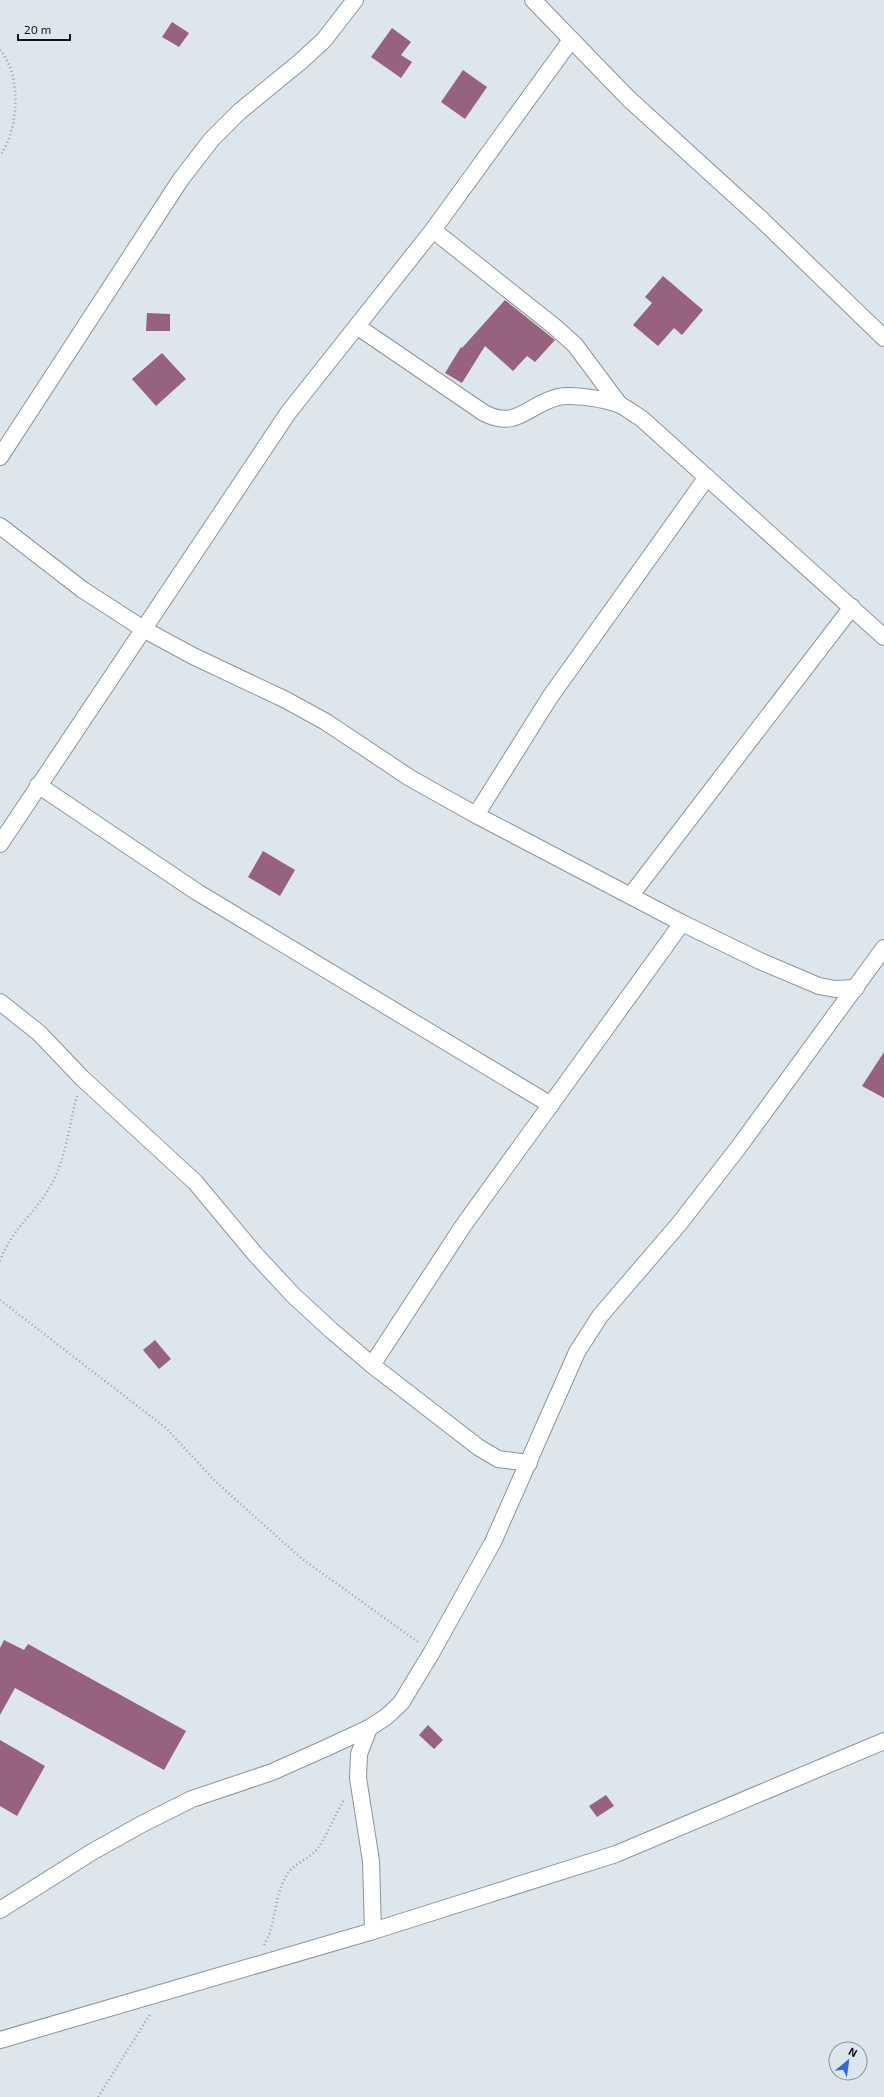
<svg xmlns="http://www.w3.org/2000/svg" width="884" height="2097" font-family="'Exo 2',sans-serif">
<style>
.building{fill:#976180}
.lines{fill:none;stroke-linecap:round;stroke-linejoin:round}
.street-casing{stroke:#8c949b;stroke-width:18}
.path{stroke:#9aa1a6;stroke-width:2.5;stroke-dasharray:1 3;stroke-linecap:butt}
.street{stroke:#fff;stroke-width:16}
</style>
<rect width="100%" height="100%" fill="#dde6ed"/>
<g class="building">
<path d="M172,22l17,11 -10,14 -17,-10z"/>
<path d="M392,28l19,14 -10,13 11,7 -11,16 -30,-21z"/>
<path d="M463,70l24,17 -22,32 -24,-17z"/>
<path d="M663,276l40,34 -21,25 -8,-7 -16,18 -25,-21 19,-22 -7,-6z"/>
<path d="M505,300l50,40 -20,22 -8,-6 -14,15 -28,-25 -23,37 -17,-10 16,-26 1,1z"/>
<path d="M147,313l23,1v17h-24z"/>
<path d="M162,353l24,26 -30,27 -24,-27z"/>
<path d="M263,851l32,19 -15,26 -32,-19z"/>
<path d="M884,1052v46l-22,-12z"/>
<path d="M155,1340l16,19 -12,10 -16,-19z"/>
<path d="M4,1640l20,10 4,-6 158,87 -22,39 -149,-82 -15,27v-67z"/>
<path d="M428,1725l15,15 -9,9 -15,-14z"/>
<path d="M0,1740l45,26 -28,50 -17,-10z"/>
<path d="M606,1795l8,11 -17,11 -8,-11z"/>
</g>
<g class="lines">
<g class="street-casing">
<g id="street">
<path d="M533,0l96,99 132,120 123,119"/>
<path d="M433,230l122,97 20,18 44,59"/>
<path d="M358,327l126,86c33,17 43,-8 74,-16 15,-3 48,2 62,8 7,3 14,9 21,13l243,219"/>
<path d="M0,457l181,-278 31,-40 27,-27 61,-50 24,-22 31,-40"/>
<path d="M0,526l83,64 62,40 48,26 93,44 40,22 84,56 66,37 206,108 78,38 59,25 16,3 21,-1"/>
<path d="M38,785l159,107 354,213"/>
<path d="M476,815l74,-118 157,-220"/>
<path d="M0,844l288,-431 145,-183 138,-190"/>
<path d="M631,895l221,-288"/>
<path d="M0,1002l39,31 43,45 113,104 60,72 38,41 38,35 41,35 106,82 20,12 31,4"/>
<path d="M372,1365l91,-139 219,-303"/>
<path d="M369,1728l-10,26 -1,24 13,83 2,70"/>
<path d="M0,1910l92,-58 50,-28 50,-25 80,-27 54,-24 43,-20 17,-11 15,-14 31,-51 61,-110 84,-190 23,-36 79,-92 59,-76 146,-200"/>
<path d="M0,2040l373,-109 243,-77 268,-113"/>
</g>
</g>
<g class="path">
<path d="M0,50c22,25 19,79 0,106"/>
<path d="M0,1261c12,-33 35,-47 51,-76 15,-26 18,-60 26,-89"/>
<path d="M0,1300l166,128 49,53 86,77 117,84"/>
<path d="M264,1945c13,-22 9,-49 24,-72 8,-11 22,-14 30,-25 9,-13 17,-33 26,-48"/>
<path d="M98,2097l53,-84"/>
</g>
<use href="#street" class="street"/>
</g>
<g transform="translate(848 2061) rotate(29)"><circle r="19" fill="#dde6ed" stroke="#8b9297"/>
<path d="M0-3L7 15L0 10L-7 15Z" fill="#336ad9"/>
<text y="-6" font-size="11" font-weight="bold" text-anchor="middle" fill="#101315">N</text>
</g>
<path d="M18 34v6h52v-6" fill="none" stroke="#101315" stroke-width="2"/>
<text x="24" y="34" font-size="12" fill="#101315" stroke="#dde6ed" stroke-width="3" paint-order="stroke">20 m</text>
</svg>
